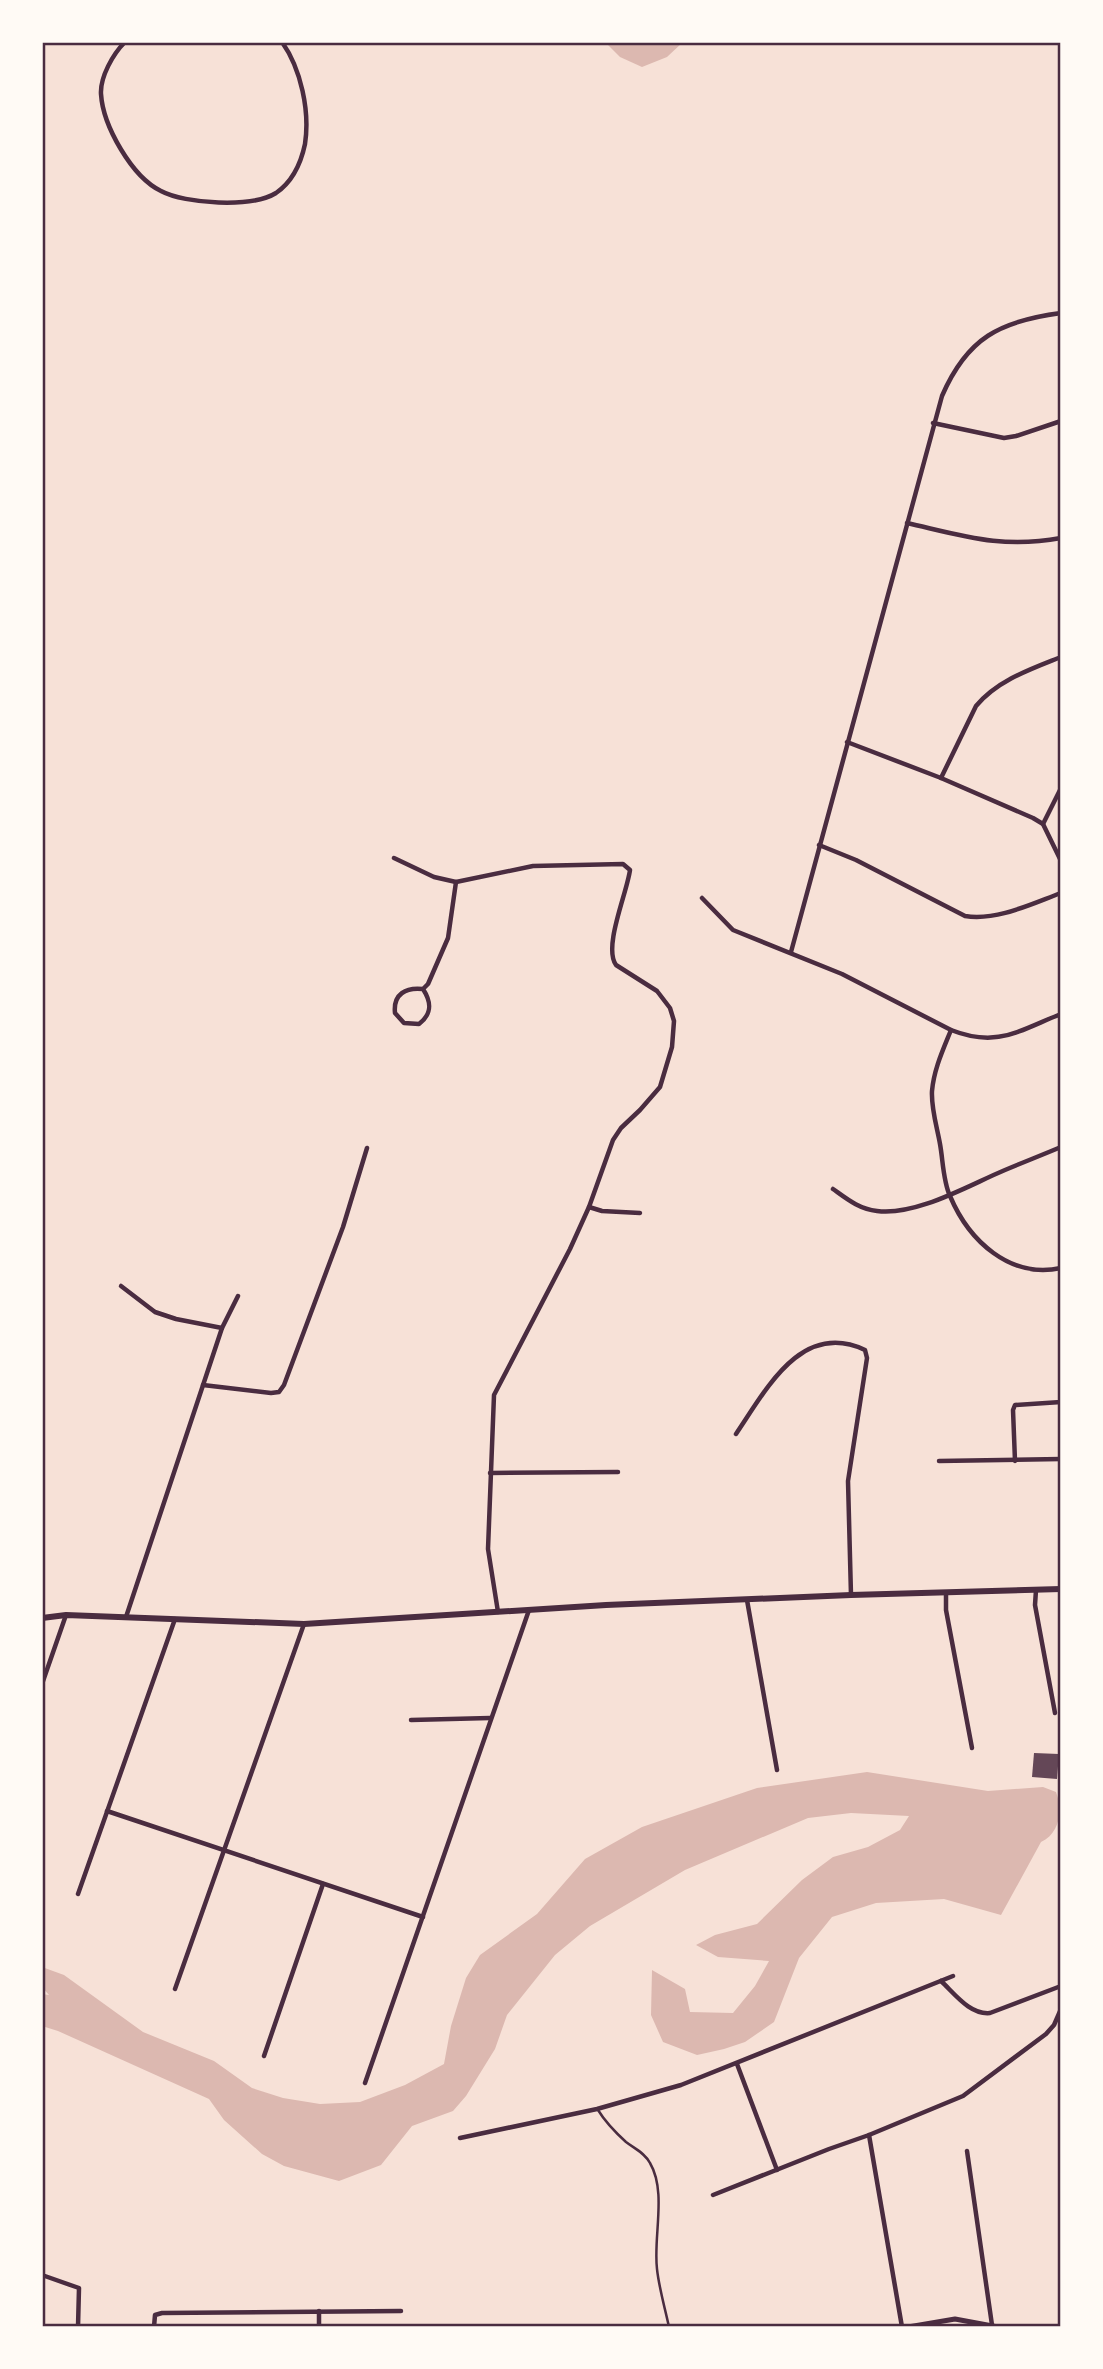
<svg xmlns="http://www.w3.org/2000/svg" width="1103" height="2369" font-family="'PT Sans',sans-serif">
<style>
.water{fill:#dcb8b0}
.building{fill:#644757}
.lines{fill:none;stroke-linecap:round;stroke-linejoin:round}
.service{stroke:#4a2c40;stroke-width:2.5}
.minor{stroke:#4a2c40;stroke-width:4.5}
.tertiary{stroke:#4a2c40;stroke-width:5}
.secondary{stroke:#4a2c40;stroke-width:6}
.neatline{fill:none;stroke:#4a2c40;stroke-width:2.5}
</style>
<rect width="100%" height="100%" fill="#f7e1d7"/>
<g class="water">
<path d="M605,42h78l-16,15 -25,10 -22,-10z"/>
<path d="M867,1772l121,19 55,-4 13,5c7,18 4,41 -15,50l-40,73 -57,-16 -68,4 -44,14 -33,41 -25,64 -29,20 -21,7 -27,6 -34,-13 -12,-27 1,-45 33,19 5,23 43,1 22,-27 14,-25 -51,-4 -22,-12 19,-10 42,-11 45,-44 31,-23 35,-10 32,-17 9,-14 -58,-3 -43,5 -123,52 -95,56 -35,29 -48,60 -12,34 -29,47 -13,15 -41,15 -31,39 -42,16 -55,-15 -22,-12 -38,-34 -15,-21 -151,-68 -16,-5v-32l7,1 -7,-8v-20l22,8 79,57 71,29 38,27 31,10 37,6 40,-2 45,-17 39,-21 7,-38 15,-48 14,-23 57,-41 48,-55 57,-32 115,-39z"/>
</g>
<path class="building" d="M1034,1753l25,1 -2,25 -25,-2z"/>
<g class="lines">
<path class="service" d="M598,2110c8,13 17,22 28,32 9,7 19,11 24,21 17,29 3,74 7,106 2,19 8,39 12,58"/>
<g class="minor">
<path d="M125,42c-12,12 -25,35 -24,52 2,32 31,83 60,97 24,13 91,17 115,2 16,-11 25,-30 29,-49 5,-33 -4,-75 -23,-102"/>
<path d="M933,423l71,15 12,-2 45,-15"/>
<path d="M907,523c57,13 95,26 154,15"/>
<path d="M847,742l94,36 92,40 10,6 18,37"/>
<path d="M941,778l35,-72c22,-26 55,-37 85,-49"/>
<path d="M1043,824l18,-36"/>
<path d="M819,845l37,15 109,56c32,5 66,-12 96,-23"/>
<path d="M394,858l40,19 22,5 77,-16 90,-2 7,6c-3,23 -27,77 -14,95l41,26 13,17 4,13 -2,26 -12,40 -20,23 -19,18 -8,12 -24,67 -19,42 -76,146 -6,154 10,63"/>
<path d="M702,898l31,32 109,44 109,56c46,18 67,1 110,-16"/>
<path d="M791,952l151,-556c25,-58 58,-75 119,-83"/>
<path d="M423,989c9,14 9,25 -4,35l-15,-1 -9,-10c-2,-19 11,-26 28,-24l5,-5 20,-46 8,-56"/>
<path d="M951,1030c-8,20 -17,39 -19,61 -1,17 5,36 8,53 3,16 3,37 10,52 19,45 60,83 111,72"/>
<path d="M833,1189c14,10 26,20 44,22 40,5 92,-26 128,-41 19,-8 37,-15 56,-23"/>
<path d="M589,1207l13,4 38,2"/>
<path d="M121,1286l34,26 21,7 46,9"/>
<path d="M203,1385l68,8 8,-1 5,-7 59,-158 24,-79"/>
<path d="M736,1434c30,-44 65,-114 129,-84l2,8 -19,123 3,114"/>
<path d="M939,1461l122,-2"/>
<path d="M1015,1461l-2,-51 2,-5 46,-3"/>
<path d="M490,1473l128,-1"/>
<path d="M1036,1590l-1,15 20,108"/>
<path d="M946,1593v17l26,138"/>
<path d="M747,1600l30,170"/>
<path d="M126,1617l96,-289 16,-32"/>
<path d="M42,1684l24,-69"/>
<path d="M411,1720l79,-2"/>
<path d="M107,1811l316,106"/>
<path d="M78,1894l97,-275"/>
<path d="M941,1981c14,13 29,34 49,32l71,-27"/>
<path d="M175,1989l129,-365"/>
<path d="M264,2056l59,-172"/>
<path d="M737,2064l40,106"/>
<path d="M365,2083l164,-473"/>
<path d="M869,2135l33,192"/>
<path d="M460,2138l137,-29 84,-24 272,-109"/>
<path d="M967,2151l25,174"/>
<path d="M713,2195l116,-46 40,-14 94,-39 83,-62 8,-9 7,-16"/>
<path d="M42,2275l37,13 -1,39"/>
<path d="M154,2327l1,-12 7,-2 239,-2"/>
<path d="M319,2327v-16"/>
</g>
<path class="tertiary" d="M908,2327l47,-8 43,8"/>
<path class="secondary" d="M42,1618l24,-3 238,9 302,-19 245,-10 210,-6"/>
</g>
<rect width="1103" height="2369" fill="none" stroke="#fffaf5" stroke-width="88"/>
<rect x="44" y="44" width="1015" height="2281" class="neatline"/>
</svg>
